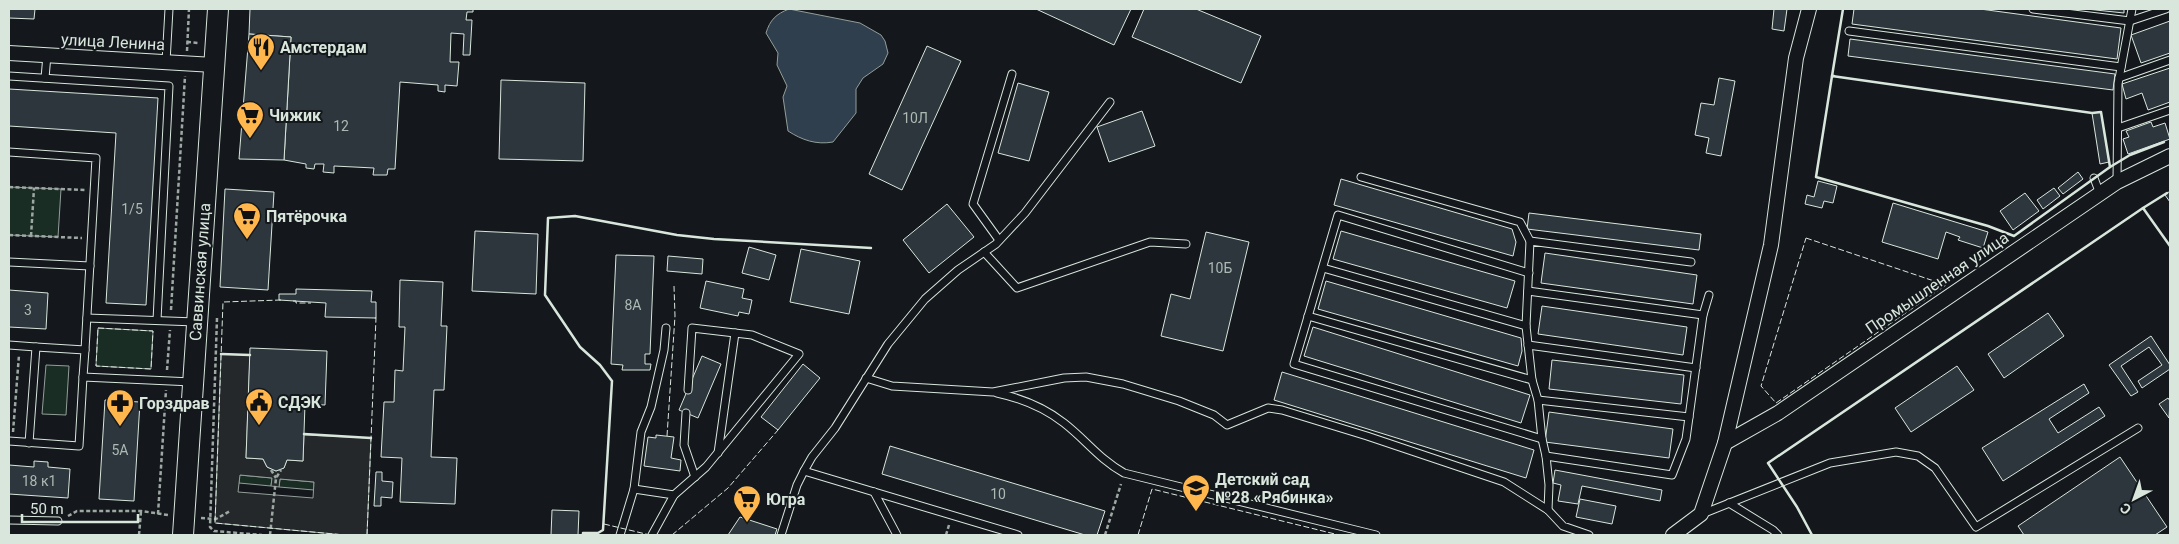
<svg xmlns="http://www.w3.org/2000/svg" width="2179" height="544" font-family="Roboto,sans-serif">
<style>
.green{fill:#1a2d24;stroke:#939e99}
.parking{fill:#24282b;stroke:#939e99;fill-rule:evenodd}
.water{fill:#2f3f4d;stroke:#939e99}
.building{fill:#2c363c;stroke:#d8e6dc}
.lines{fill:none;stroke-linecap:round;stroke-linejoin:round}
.lane-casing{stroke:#d8e6dc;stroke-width:9}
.street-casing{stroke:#d8e6dc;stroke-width:16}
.secondary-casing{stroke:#d8e6dc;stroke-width:22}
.path{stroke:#9da8a2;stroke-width:2.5;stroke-dasharray:4 2.5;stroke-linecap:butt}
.lane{stroke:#14181c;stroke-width:7}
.street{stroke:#14181c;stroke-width:14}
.secondary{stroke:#14181c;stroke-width:20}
.fence{stroke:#d8e6dc;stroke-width:1;stroke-dasharray:6 2.5;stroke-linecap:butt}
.wall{stroke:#d8e6dc;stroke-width:2.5}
.labels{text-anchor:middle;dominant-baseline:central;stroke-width:4;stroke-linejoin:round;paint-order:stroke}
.number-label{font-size:14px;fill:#adbab4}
.street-label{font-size:16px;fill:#d8e6dc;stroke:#14181c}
.poi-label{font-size:16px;font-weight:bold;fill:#d8e6dc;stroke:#14181c;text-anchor:start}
</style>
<rect width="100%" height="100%" fill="#14181c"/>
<g class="green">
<path d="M9,187l52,2 -3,48 -49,-2z"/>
<path d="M98,328l55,3 -2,38 -55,-3z"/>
<path d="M46,365l23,1 -3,49 -24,-1z"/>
<path d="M239,475l33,3 -1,8 -32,-3z"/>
<path d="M280,479l34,3v8l-35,-3z"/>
</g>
<path class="parking" d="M221,354l29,1 -4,103 17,1 4,8 9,4 8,-3 3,-8 16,1 1,-26 67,3 -4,97h-22l-130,-12zM240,475l32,3 -1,8 8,1 1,-8 34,3 -1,16 -75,-6z"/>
<path class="water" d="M789,9l71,14 21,12 4,6 3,12 -5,11 -20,14 -7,11v24l-23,29c-17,3 -31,-2 -45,-11l-5,-34 4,-11 -10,-21 1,-12 -12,-20c4,-13 10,-19 23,-24z"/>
<g class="building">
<path d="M9,9h26l-1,10 -25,-1z"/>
<path d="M250,9h223v3h-6l-1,8h6l-2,35h-7l1,-21 -13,-1 -1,29h9l-2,24 -12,-1v7l-7,-1v-6l-38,-3 -5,87h-7l-1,6h-14l1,-7 -40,-2v7l-11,-1 1,-8h-9l-1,5 -8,-1v-4l-22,-4 7,-123 -42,-3z"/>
<path d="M1036,9h95l-17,36z"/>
<path d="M1144,9h52l65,27 -20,47 -109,-46z"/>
<path d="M1774,9h13l-3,22 -12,-2z"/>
<path d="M1854,9h126l141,19 -4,31 -265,-35z"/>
<path d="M2086,9h38v4z"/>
<path d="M2170,21v32l-29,10 -10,-28z"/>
<path d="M249,34l42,3 -7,123 -45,-1z"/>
<path d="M1850,39l265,35 -2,16 -265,-34z"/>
<path d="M927,46l34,15 -59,129 -33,-16z"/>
<path d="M2170,68v34l-22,8 -6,-17 -16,6 -4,-15z"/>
<path d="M1719,78l16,3 -14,75 -15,-3 3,-15 -14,-3 6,-32 13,2z"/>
<path d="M501,80l84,3 -2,78 -84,-2z"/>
<path d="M1018,83l31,9 -20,69 -31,-8z"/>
<path d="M9,89l149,9 -12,207 -40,-2 10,-170 -107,-7z"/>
<path d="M1142,111l13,35 -46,16 -12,-35z"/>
<path d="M2101,112l8,50 -9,2 -8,-51z"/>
<path d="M2151,122l2,5 12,-4 5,16 -42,15 -5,-15 6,-2 -3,-6z"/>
<path d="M2078,172l5,7 -20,15 -5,-6z"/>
<path d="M1341,179l171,50 4,13 -3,14 -179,-51z"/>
<path d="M1818,181l19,5 -4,17 -9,-2 -2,7 -17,-4 2,-9 7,2z"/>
<path d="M2054,188l6,8 -17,13 -6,-9z"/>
<path d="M225,189l49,3 -6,98 -48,-3z"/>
<path d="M2170,191v11l-5,-7z"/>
<path d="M2025,193l14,18 -26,19 -13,-19z"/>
<path d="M1893,203l95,29 -5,16 -25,-8 2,-3 -14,-5 -8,27 -56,-17z"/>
<path d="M947,204l27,33 -45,36 -26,-33z"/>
<path d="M1529,213l172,21 -2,16 -172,-21z"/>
<path d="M475,231l63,3 -2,60 -64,-3z"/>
<path d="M1341,231l174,50 -8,27 -174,-49z"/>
<path d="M1206,232l43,10 -26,109 -62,-15 10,-42 19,5z"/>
<path d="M749,247l27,8 -7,25 -27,-7z"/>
<path d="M801,249l59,12 -11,53 -59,-12z"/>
<path d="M1545,253l152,22 -4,29 -152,-21z"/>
<path d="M616,255l38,1 -4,98h-5v10h6l-1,6h-28l1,-5 -12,-1z"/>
<path d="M668,256l35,3 -1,15 -35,-3z"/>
<path d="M400,280l43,2 -2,44h6l-3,64h-10l-3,67 26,1 -2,46 -55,-2 2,-44 -21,-1 3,-55h10l1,-32 8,1 2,-44h-6z"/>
<path d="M706,281l38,8 -2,9 10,2 -3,14 -10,-2 -1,4 -38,-8z"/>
<path d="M1326,281l195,57 1,13 -4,15 -200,-57z"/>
<path d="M296,289l76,2 -1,11h5v16l-51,-1 1,-14 -47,-3v-6h17z"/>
<path d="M9,290l39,3 -2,36 -37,-2z"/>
<path d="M1542,306l145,21 -4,28 -145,-21z"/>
<path d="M2048,313l16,23 -60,42 -16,-24z"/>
<path d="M1313,327l217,68 -9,28 -217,-67z"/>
<path d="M2151,336l19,29v4l-28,19 -4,-7 24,-16 -13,-18 -28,19 17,26 -7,4 -22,-31z"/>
<path d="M250,348l77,3 -2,54 -20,-1 -2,57 -16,-1 -3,8 -8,3 -9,-4 -4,-8 -17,-1z"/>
<path d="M702,356l19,8 -23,54 -19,-8z"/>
<path d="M1552,360l132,15 -3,29 -132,-15z"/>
<path d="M803,364l17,14 -42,52 -17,-13z"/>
<path d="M1957,366l17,24 -63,42 -16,-24z"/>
<path d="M1282,372l252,78 -8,28 -252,-78z"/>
<path d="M2084,384l5,9 -40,26 9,14 41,-26 6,9 -102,65 -21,-33z"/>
<path d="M2168,398l2,3 -1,17 -10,-14z"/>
<path d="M105,400l35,2 -6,99 -35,-2z"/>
<path d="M1549,412l124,17 -4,29 -124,-16z"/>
<path d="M656,435l18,2 -3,21 10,2 -1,11 -36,-5 4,-29 8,1z"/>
<path d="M890,446l215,65 -8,24h-12l-203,-61z"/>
<path d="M2120,457l47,70 -12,8h-131l-6,-9z"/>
<path d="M34,461l14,1v5l22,2 -2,29 -59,-4v-29l25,2z"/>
<path d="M1555,470l107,20 -2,11 -78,-15 -4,18 -20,-3 3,-16 -8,-2z"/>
<path d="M376,472h6v9l11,1 -1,16 -11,-1v9h-7z"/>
<path d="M1580,499l36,7 -4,18 -36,-7z"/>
<path d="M552,510l27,1 -1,24h-27z"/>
<path d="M740,517l37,12 -2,6h-47z"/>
</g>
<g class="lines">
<g class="lane-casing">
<g id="lane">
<path d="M2033,9l97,12 36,-12"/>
<path d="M1849,31l272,36"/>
<path d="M166,62l3,-53"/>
<path d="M9,76l160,10 -12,234"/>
<path d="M45,78l2,-23"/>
<path d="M2119,78l51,-18"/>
<path d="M2118,128l52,-18"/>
<path d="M9,152l87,6 -11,192 -49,-3"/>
<path d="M1361,177l159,45 10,19"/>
<path d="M2094,178l6,16"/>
<path d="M2117,182l1,-98 14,-75"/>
<path d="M999,240l-26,-36 39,-130"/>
<path d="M984,252l33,36 133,-46 36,2"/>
<path d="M9,262l81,4"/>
<path d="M1323,268l203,58"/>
<path d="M1529,273l-191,-58 -44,149 248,75"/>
<path d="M1528,291l175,24"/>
<path d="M1308,316l224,64"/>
<path d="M87,318l109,4"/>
<path d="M9,345l27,2 -7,96"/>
<path d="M1528,345l168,23"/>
<path d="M83,377l2,-27"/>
<path d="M866,378l26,8 101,6 71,-14 22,-1 37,7 56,17 35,14 13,10 41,-17 14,2 85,26 137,46 44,28 15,16 26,9"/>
<path d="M997,393c23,5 48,15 67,30 22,17 35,36 60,50l252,62"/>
<path d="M1538,400l151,17"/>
<path d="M686,413l-2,32 11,32"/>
<path d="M9,441l70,5 4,-69 109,5"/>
<path d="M718,453l17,-120"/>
<path d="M1546,456l126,19 14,-36 17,-124 6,-20"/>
<path d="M804,471l214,64"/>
<path d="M634,489l40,6"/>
<path d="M874,492l23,43"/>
<path d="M1729,503l44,27 5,5"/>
<path d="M1548,510l1,-25 -3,-29 -4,-17 -4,-39 -6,-20 -6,-54 4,-85 161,21"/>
<path d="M1702,514l128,-51 66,-11 22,4 17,12 41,59 162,-99"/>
<path d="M9,520l49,1"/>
<path d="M620,535l14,-46 7,-57 10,-25 13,-57 2,-22"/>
<path d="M652,535l22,-40 32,-28 93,-113 -47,-19 -60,-7 -4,62"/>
<path d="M781,535l16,-50 7,-14 8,-14 23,-29 53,-84 37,-45 33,-29 38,-26 29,-31 85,-111"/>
</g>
</g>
<g class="street-casing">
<g id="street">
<path d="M9,53l205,12"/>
<path d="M1725,443l53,-30 339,-231 53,-26"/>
<path d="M1673,535l28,-21 24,-71 46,-198 25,-187 13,-49"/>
</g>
</g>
<g class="secondary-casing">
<path id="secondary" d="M183,535l35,-526"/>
</g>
<g class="path">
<path d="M187,42l11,1"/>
<path d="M187,51l2,-42"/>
<path d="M9,187l76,3"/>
<path d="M9,235l73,3"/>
<path d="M31,236l3,-48"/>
<path d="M171,310l14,-234"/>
<path d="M217,318l-7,209 4,4 48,4"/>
<path d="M167,370l3,-40"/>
<path d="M13,432l6,-77"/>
<path d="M271,470l5,8"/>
<path d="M158,514l8,-124"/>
<path d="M68,516l9,-5h64l27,4"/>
<path d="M201,518l15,1 14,-8"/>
<path d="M139,535l2,-24"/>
<path d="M270,535l6,-57 5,-8"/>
<path d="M946,535l3,-10"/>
<path d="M1105,535l16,-51"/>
</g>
<use href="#lane" class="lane"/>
<use href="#street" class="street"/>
<use href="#secondary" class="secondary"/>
<g class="fence">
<path d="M1806,238l140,47 -170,118 -15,-17z"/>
<path d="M281,300l-58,2 -8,221 130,12"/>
<path d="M293,301h3v2h15"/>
<path d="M98,328l55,3 -2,38 -55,-3z"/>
<path d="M667,436l8,-120 -1,-30"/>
<path d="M604,524l46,11"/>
<path d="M367,535l9,-217h-4"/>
<path d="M672,535l56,-47 50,-58"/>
<path d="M1138,535l14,-46 187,46"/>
</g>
<g class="wall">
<path d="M1832,76l260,37 9,-1 9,55 -96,69 -26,-10 -172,-49z"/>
<path d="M1834,76h-2l11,-67"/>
<path d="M2110,167l20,-12 34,-13"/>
<path d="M2144,209l-1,-1 24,-15"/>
<path d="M221,354l29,1"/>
<path d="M304,434l67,4"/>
<path d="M583,535v-2h15l5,-3 9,-149 -12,-16 -20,-18 -35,-52 3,-77 27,-2 102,19 37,4 157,9"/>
<path d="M1812,535l-15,-28 -29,-44 375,-255 27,38"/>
</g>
</g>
<defs>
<g id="restaurant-pin" transform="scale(1.4375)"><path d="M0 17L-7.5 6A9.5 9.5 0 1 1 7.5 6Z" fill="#ffb74d" stroke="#14181c"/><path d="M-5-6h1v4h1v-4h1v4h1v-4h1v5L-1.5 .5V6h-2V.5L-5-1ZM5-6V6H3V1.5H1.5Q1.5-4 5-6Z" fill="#111"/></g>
<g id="supermarket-pin" transform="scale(1.4375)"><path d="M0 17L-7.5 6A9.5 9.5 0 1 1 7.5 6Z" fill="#ffb74d" stroke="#14181c"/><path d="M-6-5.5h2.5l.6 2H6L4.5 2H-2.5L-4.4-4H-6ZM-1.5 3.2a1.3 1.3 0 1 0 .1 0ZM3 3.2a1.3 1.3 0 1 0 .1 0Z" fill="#111"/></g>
<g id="civic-pin" transform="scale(1.4375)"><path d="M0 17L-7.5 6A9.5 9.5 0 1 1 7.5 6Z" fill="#ffb74d" stroke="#14181c"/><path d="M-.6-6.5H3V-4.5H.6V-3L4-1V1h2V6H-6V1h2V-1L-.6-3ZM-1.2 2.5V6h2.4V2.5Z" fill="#111"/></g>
<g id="pharmacy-pin" transform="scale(1.4375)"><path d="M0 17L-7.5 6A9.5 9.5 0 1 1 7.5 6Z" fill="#ffb74d" stroke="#14181c"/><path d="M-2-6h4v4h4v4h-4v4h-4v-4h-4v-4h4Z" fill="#111"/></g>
<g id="school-pin" transform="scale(1.4375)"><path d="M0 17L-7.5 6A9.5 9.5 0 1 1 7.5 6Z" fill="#ffb74d" stroke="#14181c"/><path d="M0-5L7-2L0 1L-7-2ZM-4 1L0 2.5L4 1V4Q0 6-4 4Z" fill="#111"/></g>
</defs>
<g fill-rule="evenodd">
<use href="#restaurant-pin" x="261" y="47"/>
<use href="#supermarket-pin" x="250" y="115"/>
<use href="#supermarket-pin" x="247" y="216"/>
<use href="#civic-pin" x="259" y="402"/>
<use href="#pharmacy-pin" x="120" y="403"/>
<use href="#school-pin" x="1196" y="488"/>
<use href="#supermarket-pin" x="747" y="499"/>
</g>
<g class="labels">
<g class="number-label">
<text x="915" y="118">10Л</text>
<text x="341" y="126">12</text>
<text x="132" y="209">1/5</text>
<text x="1220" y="268">10Б</text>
<text x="633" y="305">8А</text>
<text x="28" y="310">3</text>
<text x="120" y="450">5А</text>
<text x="39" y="481">18 к1</text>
<text x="998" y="494">10</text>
</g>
<g class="street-label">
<text transform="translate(113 42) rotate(3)">улица Ленина</text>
<text transform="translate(200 272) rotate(-86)">Саввинская улица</text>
<text transform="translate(1937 283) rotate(-34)">Промышленная улица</text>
</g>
<g class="poi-label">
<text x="280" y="47">Амстердам</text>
<text x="269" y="115">Чижик</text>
<text x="266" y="216">Пятёрочка</text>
<text x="278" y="402">СДЭК</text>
<text x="139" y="403">Горздрав</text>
<text x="1215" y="479">Детский сад<tspan x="1215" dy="18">№28 «Рябинка»</tspan></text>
<text x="766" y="499">Югра</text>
</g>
</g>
<rect width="2179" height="544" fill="none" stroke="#d8e6dc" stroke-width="20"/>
<g transform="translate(2134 499) rotate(221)" stroke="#14181c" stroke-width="4" paint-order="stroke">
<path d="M0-4L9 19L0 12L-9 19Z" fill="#d8e6dc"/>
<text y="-8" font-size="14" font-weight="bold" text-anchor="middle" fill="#d8e6dc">С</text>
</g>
<path d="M22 514v8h116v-8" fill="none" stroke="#d8e6dc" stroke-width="2.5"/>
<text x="30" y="514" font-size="15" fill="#d8e6dc" stroke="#14181c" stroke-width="4" paint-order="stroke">50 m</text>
</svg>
